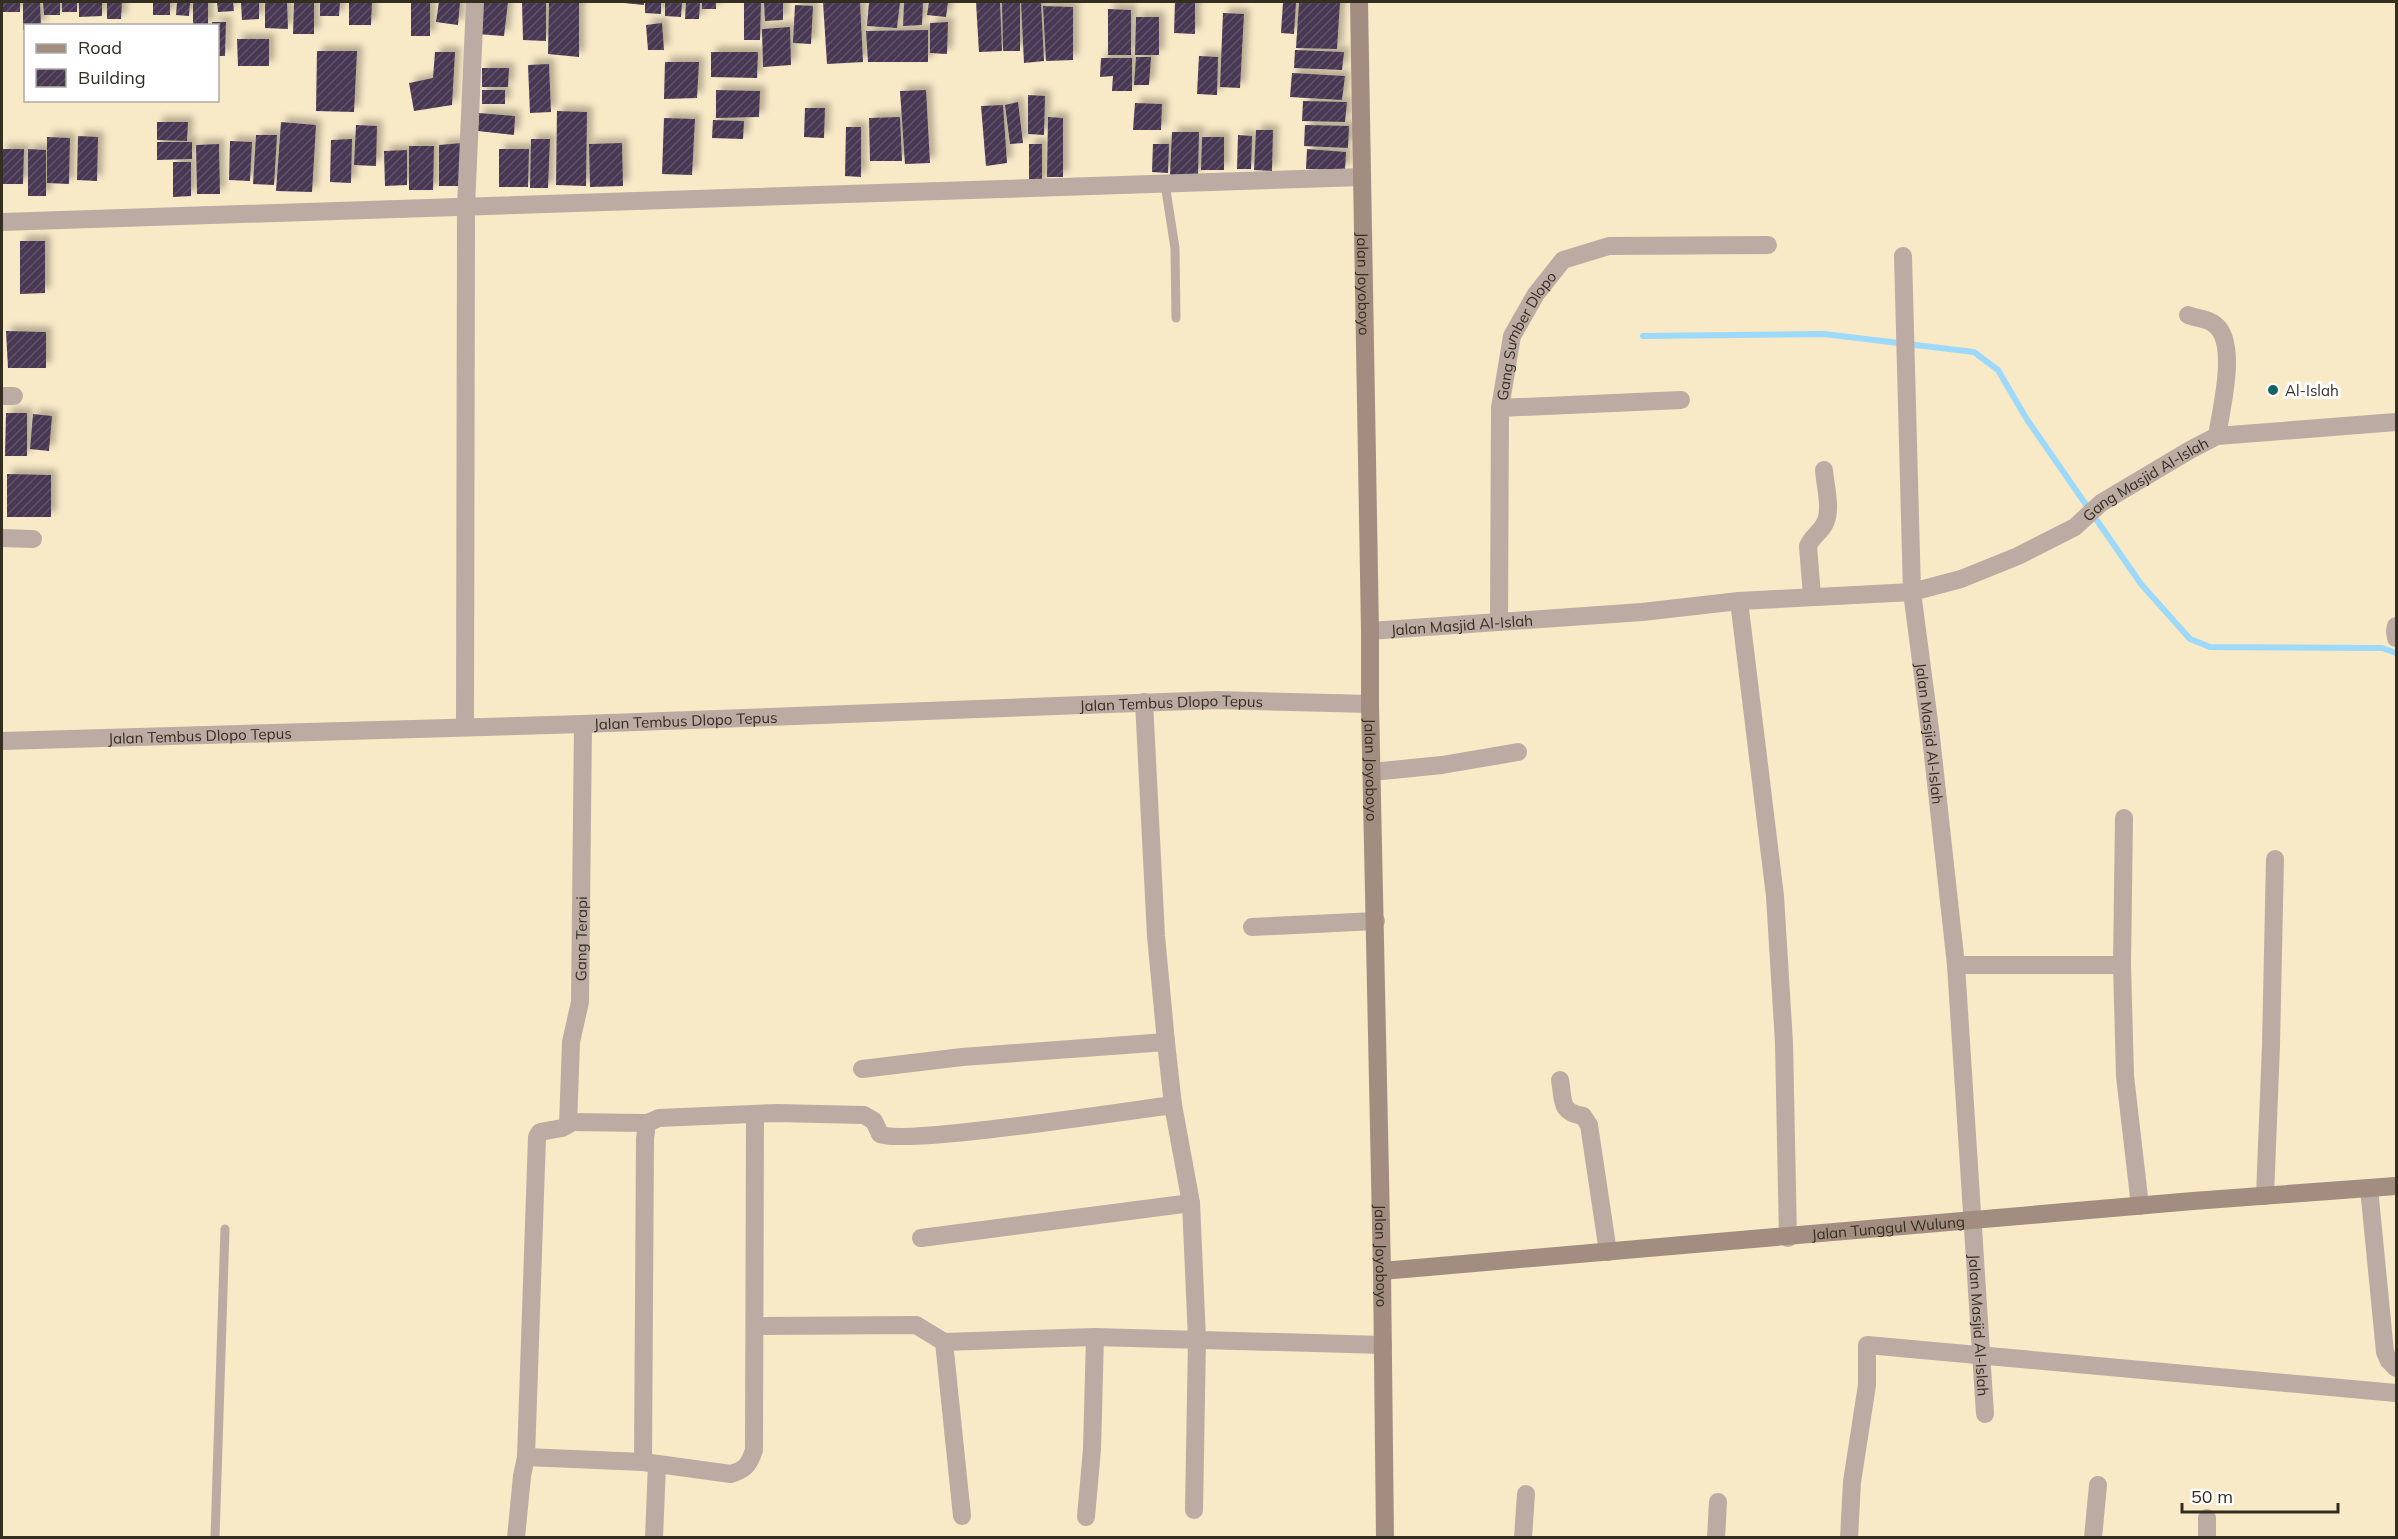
<svg xmlns="http://www.w3.org/2000/svg" width="2398" height="1539" font-family="Mulish,sans-serif">
<style>
.lines{fill:none;stroke-linecap:round;stroke-linejoin:round}
.stream{stroke:#9dd9fa;stroke-width:6}
.building{fill:url(#building-hatch);filter:url(#shadow)}
.lane{stroke:#bbaba3;stroke-width:9}
.street{stroke:#bbaba3;stroke-width:18}
.secondary{stroke:#a38d80;stroke-width:18}
.poi-dot{fill:#166462;stroke:#fff;stroke-width:2}
.labels{text-anchor:middle;dominant-baseline:central;stroke-width:6;stroke-linejoin:round;paint-order:stroke}
.street-label{font-size:15px;fill:#332e20;stroke:#fff}
.poi-label{font-size:15px;fill:#332e20;stroke:#fff;text-anchor:start}
</style>
<defs>
<pattern id="building-hatch" width="6" height="6" patternUnits="userSpaceOnUse" patternTransform="scale(1.5)"><rect width="6" height="6" fill="#483852"/><path d="M-1 1l2-2M0 6l6-6M5 7l2-2" fill="none" stroke="#605367"/></pattern>
<filter id="shadow"><feDropShadow dx="5.5" dy="-5.5" stdDeviation="3" flood-color="#0004"/></filter>
</defs>
<rect width="100%" height="100%" fill="#f8e9c7"/>
<g class="lines">
<path class="stream" d="M1643,336l181,-2 150,18 24,18 28,48 115,166 49,55 20,8 172,1 14,5"/>
</g>
<g class="building">
<rect x="2" y="2" width="18" height="10"/>
<path d="M23,2h17l1,24h-15v3l-3,1z"/>
<path d="M43,2h17v13h-16z"/>
<rect x="62" y="2" width="15" height="10"/>
<path d="M79,2h23v14l-23,1z"/>
<path d="M107,2h15l-1,17h-14z"/>
<rect x="153" y="2" width="17" height="13"/>
<path d="M177,2h13l-1,14 -13,-1z"/>
<rect x="193" y="2" width="15" height="24"/>
<path d="M217,2h16l1,9 -16,1z"/>
<path d="M241,2h18v17l-17,1z"/>
<path d="M265,2h22l1,27 -23,-1z"/>
<path d="M294,2h20v32h-21z"/>
<path d="M320,2h20l-1,14h-19z"/>
<path d="M349,2h23l-1,23h-22z"/>
<rect x="411" y="2" width="19" height="34"/>
<path d="M439,2h21l-2,23 -22,-3z"/>
<path d="M481,2h27l-4,34 -27,-2z"/>
<path d="M522,2h24v39l-23,-1z"/>
<path d="M549,2h30v55l-31,-3z"/>
<path d="M624,2h20v3l-20,-2z"/>
<path d="M645,2h16v12l-16,-1z"/>
<path d="M665,2h17l-1,15 -16,-1z"/>
<path d="M686,2h14l-1,17h-14z"/>
<rect x="702" y="2" width="14" height="7"/>
<path d="M744,2h17l-1,38h-16z"/>
<path d="M764,2h19v18l-18,1z"/>
<path d="M823,2h37l3,60 -36,2z"/>
<path d="M869,2h31l-3,26 -30,-2z"/>
<path d="M904,2h19l-1,23 -19,1z"/>
<path d="M929,2h19l-2,15 -19,-2z"/>
<path d="M976,2h24l2,49 -23,1z"/>
<path d="M1021,2h20l3,59 -20,2z"/>
<path d="M1175,2h20v32l-21,-1z"/>
<path d="M1283,2h13l-2,32 -13,-1z"/>
<path d="M1299,2h41l-3,47 -41,-1z"/>
<path d="M1002,3h18v48h-17z"/>
<path d="M795,5l18,1 -2,38 -18,-1z"/>
<path d="M1043,6l30,1v53l-27,1z"/>
<path d="M1108,9l23,1v45h-23z"/>
<path d="M1223,13l21,1 -4,74 -20,-1z"/>
<path d="M1136,17h23v38h-24z"/>
<path d="M212,22h14l-1,34h-7v-30h-6z"/>
<path d="M948,22l-1,32 -17,-1v-30z"/>
<path d="M662,23l2,27h-16l-2,-25z"/>
<path d="M790,27l1,38 -28,2 -1,-38z"/>
<path d="M928,30v32h-60l-2,-31z"/>
<path d="M237,39h32v27h-31z"/>
<path d="M1295,50l49,2 -2,18 -48,-2z"/>
<path d="M317,51h40l-3,61 -38,-1z"/>
<path d="M435,52h20l-3,53 -38,6 -5,-28 24,-5z"/>
<path d="M711,52h47l-1,26 -46,-1z"/>
<path d="M1199,56l19,1 -1,38 -20,-1z"/>
<path d="M1136,57h15l-2,28h-15z"/>
<path d="M1101,58h31v33h-20l1,-15 -13,1z"/>
<path d="M665,62h34l-2,36 -33,1z"/>
<path d="M549,64l2,48 -21,1 -2,-48z"/>
<path d="M482,68h27l-1,19h-26z"/>
<path d="M1292,73l53,3 -3,24 -52,-3z"/>
<rect x="482" y="90" width="23" height="14"/>
<path d="M716,90l44,1 -1,26 -43,1z"/>
<path d="M926,90l4,73 -25,1 -5,-73z"/>
<path d="M1028,95l17,1 -1,39 -16,-1z"/>
<path d="M1303,101l44,1 -2,20 -43,-1z"/>
<path d="M1018,102l5,41 -13,1 -5,-39z"/>
<path d="M1135,103l27,1 -1,26h-28z"/>
<path d="M1003,105l4,58 -21,3 -5,-60z"/>
<path d="M805,108h20l-1,30 -20,-1z"/>
<path d="M557,111l30,1 -1,74 -30,-1z"/>
<path d="M479,113l36,3 -1,19 -36,-4z"/>
<path d="M900,117l2,44h-32l-1,-43z"/>
<path d="M1048,117l15,1v59h-16z"/>
<path d="M664,118l31,1 -3,56 -30,-1z"/>
<path d="M713,120l31,1 -1,18 -31,-1z"/>
<path d="M157,122h31l-1,19 -30,-1z"/>
<path d="M281,122l35,3 -4,67 -36,-1z"/>
<path d="M356,125l21,1 -1,40 -22,-1z"/>
<path d="M1305,125l44,1 -1,22 -44,-2z"/>
<path d="M846,127h15v50l-16,-1z"/>
<path d="M1256,130h17l-1,41 -18,-1z"/>
<path d="M1172,132h27l-1,43h-28z"/>
<path d="M256,135h21l-3,50 -21,-1z"/>
<path d="M1238,135l14,1 -1,33h-14z"/>
<path d="M78,136l20,1 -1,44 -20,-1z"/>
<path d="M47,137l23,1 -1,46 -22,-1z"/>
<path d="M1202,137h22v33h-23z"/>
<path d="M352,139l-1,44 -21,-1 1,-42z"/>
<path d="M531,139h19l-2,49h-18z"/>
<path d="M230,141l22,1 -2,39 -21,-1z"/>
<path d="M157,142h35v17l-35,1z"/>
<path d="M462,143v43h-23v-41z"/>
<path d="M622,143l1,43 -33,1 -1,-43z"/>
<path d="M219,144l1,50h-23l-1,-49z"/>
<rect x="1029" y="144" width="13" height="41"/>
<path d="M1153,144h16l-1,29 -16,-1z"/>
<path d="M409,146h25l-1,44h-24z"/>
<path d="M2,149h22l-1,35h-21z"/>
<path d="M28,149l18,1v46h-18z"/>
<path d="M499,149h30l-1,38h-29z"/>
<path d="M1307,149l39,3 -1,18 -39,-1z"/>
<path d="M407,150v35l-22,1 -1,-35z"/>
<path d="M173,162h18v34l-18,1z"/>
<path d="M20,241h25v52l-25,1z"/>
<path d="M6,331l40,1v36h-38z"/>
<path d="M6,413h21v43h-22z"/>
<path d="M33,414l19,2 -3,35 -19,-2z"/>
<path d="M7,474l44,1v42h-44z"/>
</g>
<g class="lines">
<g class="lane">
<path d="M1165,184l10,64 1,70"/>
<path d="M215,1538l10,-309"/>
</g>
<g class="street">
<path d="M2,222l1360,-45"/>
<path id="s1" d="M1903,256l9,336 49,-13 57,-23 57,-29 26,-24 89,-53 27,-14 179,-14"/>
<path d="M2188,315c7,3 20,4 26,9 25,17 7,85 3,112"/>
<path d="M2,396h12"/>
<path d="M1500,408l181,-8"/>
<path d="M2,538l31,1"/>
<path d="M1812,596l-4,-50c4,-10 13,-14 17,-23 7,-14 0,-38 -1,-53"/>
<path d="M1739,601l36,295 9,147 4,195"/>
<path id="s2" d="M1499,622l1,-214 12,-72 24,-42 27,-34 46,-14 159,-1"/>
<path d="M2396,626l-1,5 1,7"/>
<path id="s3" d="M1370,631l272,-19 97,-11 173,-9 19,145 25,228 29,449"/>
<path d="M1144,702l12,234 10,106 7,63 18,98 6,136 -3,171"/>
<path d="M465,726l1,-519 9,-205"/>
<path id="s4" d="M2,741l581,-17 634,-24 153,4"/>
<path d="M1372,772l70,-7 76,-13"/>
<path d="M2124,818l-2,147 3,111 15,130"/>
<path d="M1252,927l124,-6"/>
<path d="M1956,965h166"/>
<path d="M862,1069l100,-12 204,-15"/>
<path d="M1560,1080c4,21 -1,32 23,36l6,9 19,127"/>
<path d="M569,1122l78,1"/>
<path d="M2369,1188l16,164 4,9 7,7"/>
<path d="M2265,1196l6,-151 4,-186"/>
<path d="M921,1238l270,-35"/>
<path d="M755,1326l161,-1 28,17 151,-5 288,8"/>
<path d="M944,1342l18,174"/>
<path d="M526,1457l117,5 88,12c15,-5 18,-9 23,-24l1,-336"/>
<path d="M643,1462l2,-323 2,-16 12,-5 117,-5 88,2 10,6 6,13c20,12 254,-24 293,-29"/>
<path d="M1086,1517l6,-68 3,-112"/>
<path id="s5" d="M516,1538l6,-62 4,-19 11,-320 3,-5 22,-4 6,-3 3,-83 9,-40 3,-278"/>
<path d="M654,1538l3,-74"/>
<path d="M1523,1538l3,-44"/>
<path d="M1716,1538l2,-36"/>
<path d="M1849,1538l3,-56 15,-97v-40l529,48"/>
<path d="M2093,1538l5,-53"/>
<path d="M2207,1538v-20"/>
</g>
<g class="secondary">
<path id="s6" d="M1359,2l11,629v73l12,567 3,267"/>
<path id="s7" d="M1382,1271l811,-70 203,-15"/>
</g>
</g>
<circle class="poi-dot" cx="2273" cy="390" r="6"/>
<g class="labels">
<g class="street-label">
<text stroke="none"><textPath href="#s6" startOffset="282">Jalan Joyoboyo</textPath></text>
<text stroke="none"><textPath href="#s2" startOffset="292">Gang Sumber Dlopo</textPath></text>
<text stroke="none"><textPath href="#s1" startOffset="598">Gang Masjid Al-Islah</textPath></text>
<text stroke="none"><textPath href="#s3" startOffset="92">Jalan Masjid Al-Islah</textPath></text>
<text stroke="none"><textPath href="#s4" startOffset="1170">Jalan Tembus Dlopo Tepus</textPath></text>
<text stroke="none"><textPath href="#s4" startOffset="684">Jalan Tembus Dlopo Tepus</textPath></text>
<text stroke="none"><textPath href="#s3" startOffset="686">Jalan Masjid Al-Islah</textPath></text>
<text stroke="none"><textPath href="#s4" startOffset="198">Jalan Tembus Dlopo Tepus</textPath></text>
<text stroke="none"><textPath href="#s6" startOffset="768">Jalan Joyoboyo</textPath></text>
<text stroke="none"><textPath href="#s5" startOffset="624">Gang Terapi</textPath></text>
<text stroke="none"><textPath href="#s7" startOffset="508">Jalan Tunggul Wulung</textPath></text>
<text stroke="none"><textPath href="#s6" startOffset="1254">Jalan Joyoboyo</textPath></text>
<text stroke="none"><textPath href="#s3" startOffset="1280">Jalan Masjid Al-Islah</textPath></text>
</g>
<g class="poi-label">
<text x="2285" y="390">Al-Islah</text>
</g>
</g>
<rect width="2398" height="1539" fill="none" stroke="#332e20" stroke-width="6"/>
<rect x="24" y="24" width="195" height="78" fill="#ffffff" stroke="#adaba6" stroke-width="1.5"/>
<rect x="36" y="44" width="30" height="9" fill="#a38d80" stroke="#adaba6" stroke-width="1.5"/>
<text x="78" y="54" font-size="18" fill="#332e20">Road</text>
<rect x="36" y="69" width="30" height="18" fill="url(#building-hatch)" stroke="#adaba6" stroke-width="1.5"/>
<text x="78" y="84" font-size="18" fill="#332e20">Building</text>
<path d="M2182 1503v9h156v-9" fill="none" stroke="#332e20" stroke-width="3"/>
<text x="2191" y="1503" font-size="18" fill="#332e20" stroke="#ffffff" stroke-width="4.5" paint-order="stroke">50 m</text>
</svg>
